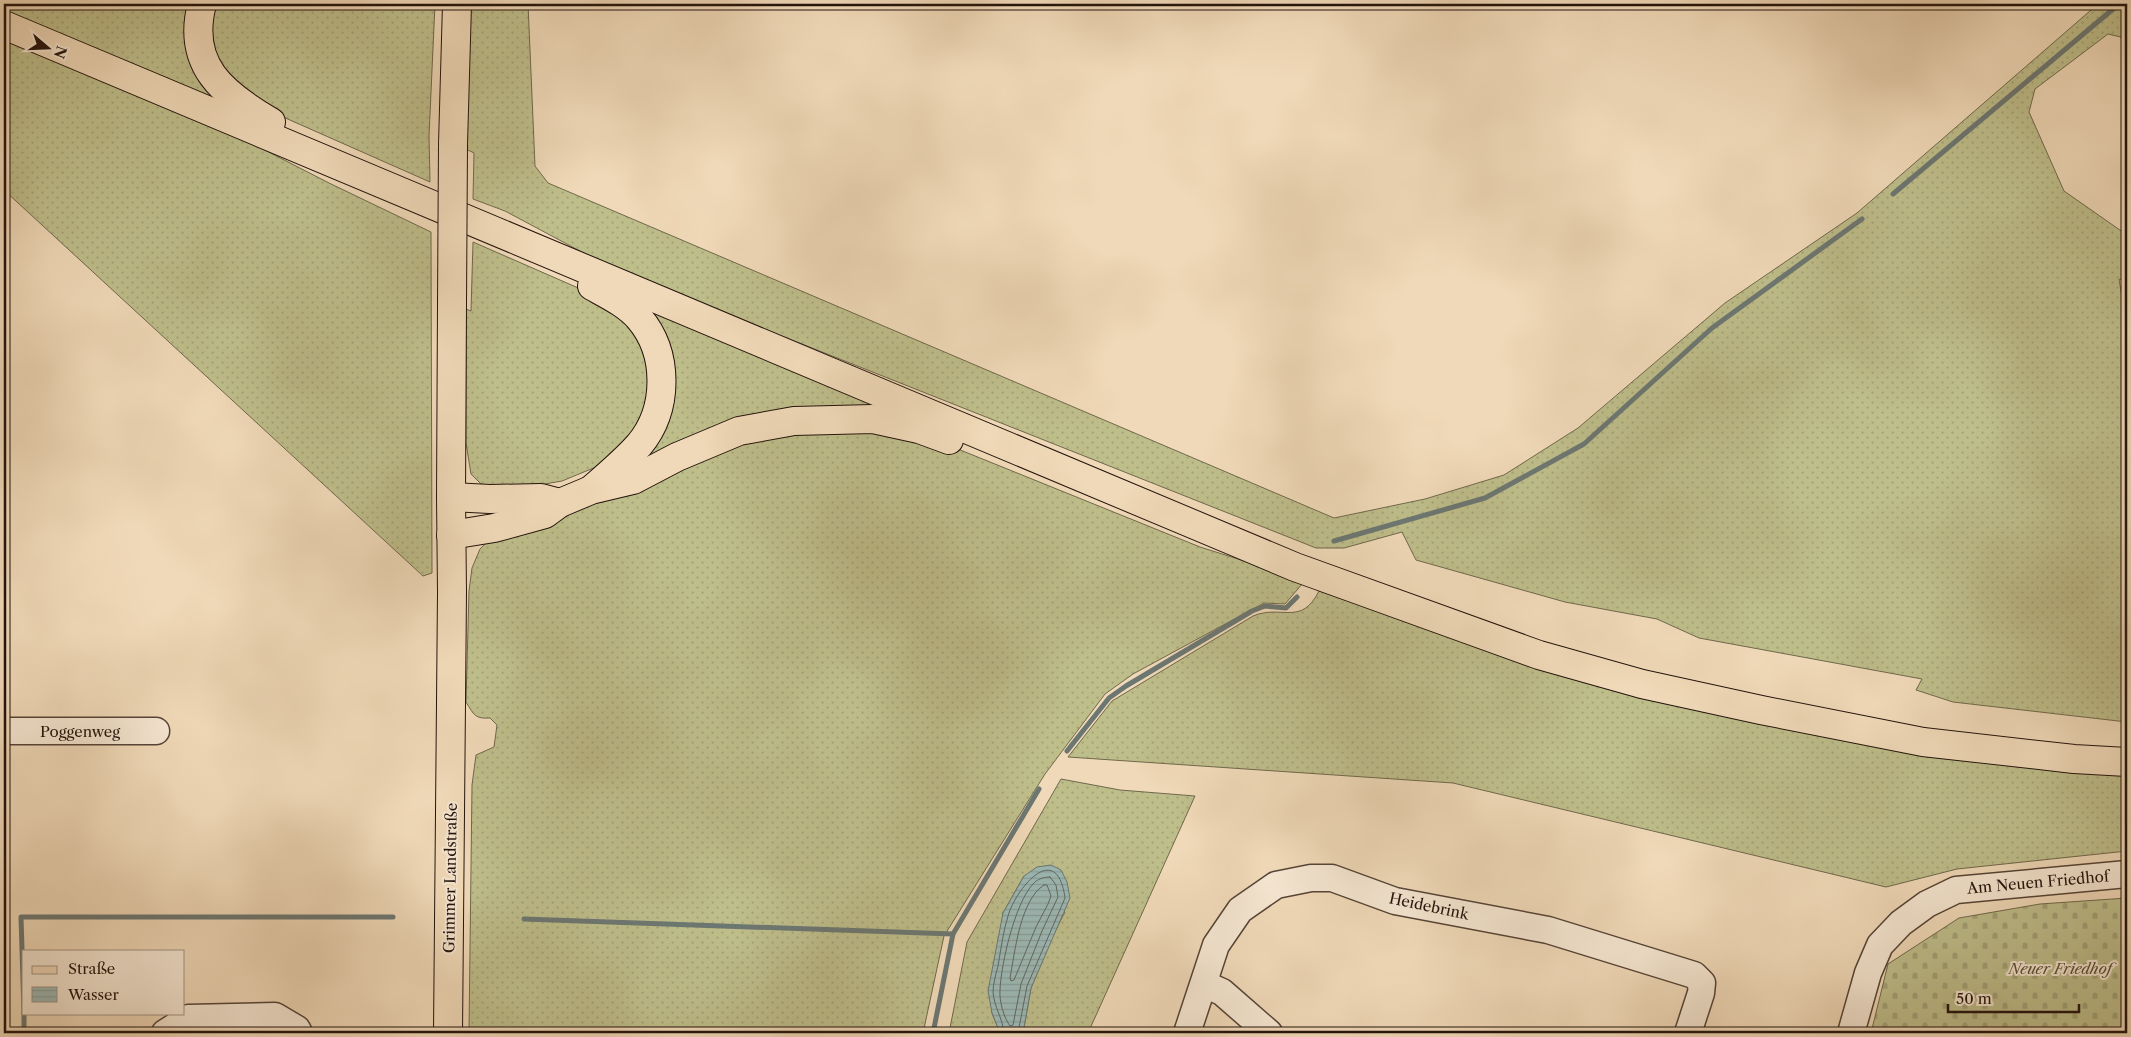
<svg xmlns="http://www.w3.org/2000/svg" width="2131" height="1037" font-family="'Libre Caslon Text',serif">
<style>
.grass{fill:url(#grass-dots);stroke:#70684c}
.cemetery{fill:url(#cemetery-stones);stroke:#70684c}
.water{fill:url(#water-rules);stroke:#6c7772}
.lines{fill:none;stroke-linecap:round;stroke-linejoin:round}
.shore{stroke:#606661;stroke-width:1}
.stream{stroke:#6c7772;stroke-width:5}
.minor-casing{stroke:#564437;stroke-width:29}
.major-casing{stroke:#23130c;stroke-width:30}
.highway-casing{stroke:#23130c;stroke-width:30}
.minor{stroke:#f5e6d1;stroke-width:26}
.major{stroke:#f0d9b8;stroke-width:28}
.highway{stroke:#f0d9b8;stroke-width:28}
.major-bridge-casing{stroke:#23130c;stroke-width:30;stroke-linecap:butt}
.major-bridge{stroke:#f0d9b8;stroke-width:28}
.labels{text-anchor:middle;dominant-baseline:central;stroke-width:4;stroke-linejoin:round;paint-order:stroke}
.street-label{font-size:15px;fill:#23130c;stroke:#f5e6d1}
.park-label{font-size:15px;font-style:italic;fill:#594f38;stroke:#f5e6d1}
</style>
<defs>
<pattern id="grass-dots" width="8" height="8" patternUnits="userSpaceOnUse" patternTransform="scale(1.25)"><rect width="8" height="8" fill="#bebe8b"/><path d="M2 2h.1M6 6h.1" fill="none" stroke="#a3a277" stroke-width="1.8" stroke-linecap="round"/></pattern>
<pattern id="cemetery-stones" width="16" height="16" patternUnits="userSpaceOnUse" patternTransform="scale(1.25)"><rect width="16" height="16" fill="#bebe8b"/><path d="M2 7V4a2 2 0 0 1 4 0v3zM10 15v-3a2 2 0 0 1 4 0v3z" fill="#a3a277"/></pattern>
<pattern id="water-rules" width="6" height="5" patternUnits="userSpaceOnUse" patternTransform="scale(1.25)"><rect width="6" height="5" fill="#9cb9b6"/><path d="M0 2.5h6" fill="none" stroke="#869e9b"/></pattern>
</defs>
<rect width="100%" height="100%" fill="#f0d9b8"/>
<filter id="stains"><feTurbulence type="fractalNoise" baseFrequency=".004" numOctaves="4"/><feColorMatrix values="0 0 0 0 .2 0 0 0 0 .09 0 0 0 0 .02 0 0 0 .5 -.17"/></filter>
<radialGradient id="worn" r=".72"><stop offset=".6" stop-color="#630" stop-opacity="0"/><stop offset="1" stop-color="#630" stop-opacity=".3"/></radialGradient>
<g class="grass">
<path d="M7,4h186l42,107 -231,-97z"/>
<path d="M209,4h226l-6,132 1,46 -174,-77 -45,-46z"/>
<path d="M469,4h59l7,162 13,17 786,335 91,-19 79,-24 74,-47 147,-125 132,-90 241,-209h29v29l-2,5 -17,-4 -73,55 -6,23 35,79 63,44v48l-8,-4 8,49v394l-174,-20 -37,-12 6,-11 -223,-41 -42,-19 -92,-17 -149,-42 -14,-28 -58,16h-28l-640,-254 -81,-35 -90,-48 -32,-12 1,-46 -8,-4z"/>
<path d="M4,36l210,88 115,59 102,49 1,341 -9,3 -419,-386z"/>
<path d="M473,242l135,59 19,15 27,45 -15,73 -43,33 -34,14 -34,6 -36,1 -11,-4 -10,-10 -5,-31v-134l5,2z"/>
<path d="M642,306l242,100 -241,60 6,-19 6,-10z"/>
<path d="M851,426l87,15 262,106 82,26 21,10 -18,21 -21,-1 -131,71 -28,20 -60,80 -101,162 -21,97h-454l3,-248 4,-30 18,-8 3,-22 -7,-7c-15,1 -16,-3 -24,-16l3,-111 3,-23 8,-19 10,-10 107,-36 146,-64z"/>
<path d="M1319,591l192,65 616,115v80l-170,18 -71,18 -433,-104 -385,-26 44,-56 141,-85c29,-12 48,11 66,-25z"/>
<path d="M1061,779l59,11 75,6 -107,237h-65l8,-45 22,-53 12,-23 -41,-36 -21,37 -11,100 8,20h-51l18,-91z"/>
</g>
<path class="cemetery" d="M2127,898v135h-256l17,-69 71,-46 81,-14z"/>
<path class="water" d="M1051,865l10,5 6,12 3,16 -39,90 -8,45h-23l-8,-20 -4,-22 15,-78 21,-37 13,-9z"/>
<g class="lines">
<g class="shore">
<path d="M1050,877l6,8 2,12 -16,34 -21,53 -8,41 -3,1c-6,-8 -11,-25 -10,-36 1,-26 15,-87 33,-106 4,-5 11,-7 17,-7z"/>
<path d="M1044,885h3l4,11 -3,8 -12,23 -22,53 -3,1 -1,-3c5,-26 10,-78 34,-93z"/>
<path d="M1004,1033c-1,-14 -10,-26 -11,-41 0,-8 3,-18 5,-26 3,-17 5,-34 10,-50 8,-28 49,-77 57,-18l-38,88 -9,47"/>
</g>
<g class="stream">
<path d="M1893,194l226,-190"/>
<path d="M1334,541l151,-43 99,-54 128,-116 150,-109"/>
<path d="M1067,751l42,-53 17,-12 126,-75 13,-5 21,2 11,-11"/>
<path d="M524,919l429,15"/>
<path d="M24,1013l-3,-96h372"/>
<path d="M24,1013v20"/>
<path d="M933,1033l20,-99 86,-145"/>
</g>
<g class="minor-casing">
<g id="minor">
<path d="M4,731h152"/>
<path d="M1204,984l18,8 47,41"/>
<path d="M165,1033l23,-15 87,-2 22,13 2,4"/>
<path d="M1187,1033l29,-88 24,-35 36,-25 35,-7h21l63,23 153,29 146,45 8,8 -1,10 -13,40"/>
<path d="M1851,1033l17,-60 12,-28 21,-22 26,-19 29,-14 171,-16"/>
</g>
</g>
<g class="major-casing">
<g id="major">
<path d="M453,144l4,-140"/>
<path d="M448,1033l4,-441 -1,-95 1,-194"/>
</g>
</g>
<g class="highway-casing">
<g id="highway">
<path d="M202,4c-16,61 21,90 69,118"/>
<path d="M4,25l1291,542 244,88 103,29 119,26 162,32 151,17 53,3"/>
<path d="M592,489c16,-14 33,-28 47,-44 30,-36 30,-92 0,-127 -12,-14 -31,-23 -47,-32"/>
<path d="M451,497l39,2 51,-1 19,5"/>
<path d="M451,535l43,-7 51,-14 15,-11 31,-13 42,-10 44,-23 62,-26 55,-10 79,-2 46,10 30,11"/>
</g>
</g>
<use href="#minor" class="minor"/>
<use href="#major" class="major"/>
<use href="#highway" class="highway"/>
<g class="major-bridge-casing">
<path id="major-bridge" d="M452,303l1,-159"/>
</g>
<use href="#major-bridge" class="major-bridge"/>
</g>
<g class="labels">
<g class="street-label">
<text x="80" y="731">Poggenweg</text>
<text transform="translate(450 878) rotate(-89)">Grimmer Landstraße</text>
<text transform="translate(2038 882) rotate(-5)">Am Neuen Friedhof</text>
<text transform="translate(1429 906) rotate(12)">Heidebrink</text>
</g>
<g class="park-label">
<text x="2060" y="968">Neuer Friedhof</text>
</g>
</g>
<rect width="2131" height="1037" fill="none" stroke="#f0d9b8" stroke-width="20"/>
<rect x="5" y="5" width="2121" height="1027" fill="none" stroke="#23130c" stroke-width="2.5"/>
<rect x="10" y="10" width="2111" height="1017" fill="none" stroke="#23130c"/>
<rect x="22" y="950" width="162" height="65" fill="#f5e6d1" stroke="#a19282"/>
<rect x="32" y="966" width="25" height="8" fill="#f0d9b8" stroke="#a19282"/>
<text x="68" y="974" font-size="15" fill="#23130c">Straße</text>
<rect x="32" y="987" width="25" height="15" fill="url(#water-rules)" stroke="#a19282"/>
<text x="68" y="1000" font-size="15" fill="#23130c">Wasser</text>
<g transform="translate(48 48) rotate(109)" stroke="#f5e6d1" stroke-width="4" paint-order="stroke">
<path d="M0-4L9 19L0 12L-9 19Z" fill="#23130c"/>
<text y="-8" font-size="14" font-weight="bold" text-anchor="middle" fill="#23130c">N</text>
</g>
<path d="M1948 1004v8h131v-8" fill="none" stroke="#23130c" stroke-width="2.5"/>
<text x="1956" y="1004" font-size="15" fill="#23130c" stroke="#f5e6d1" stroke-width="4" paint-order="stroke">50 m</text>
<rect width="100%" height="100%" filter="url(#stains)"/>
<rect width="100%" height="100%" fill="url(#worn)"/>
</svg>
